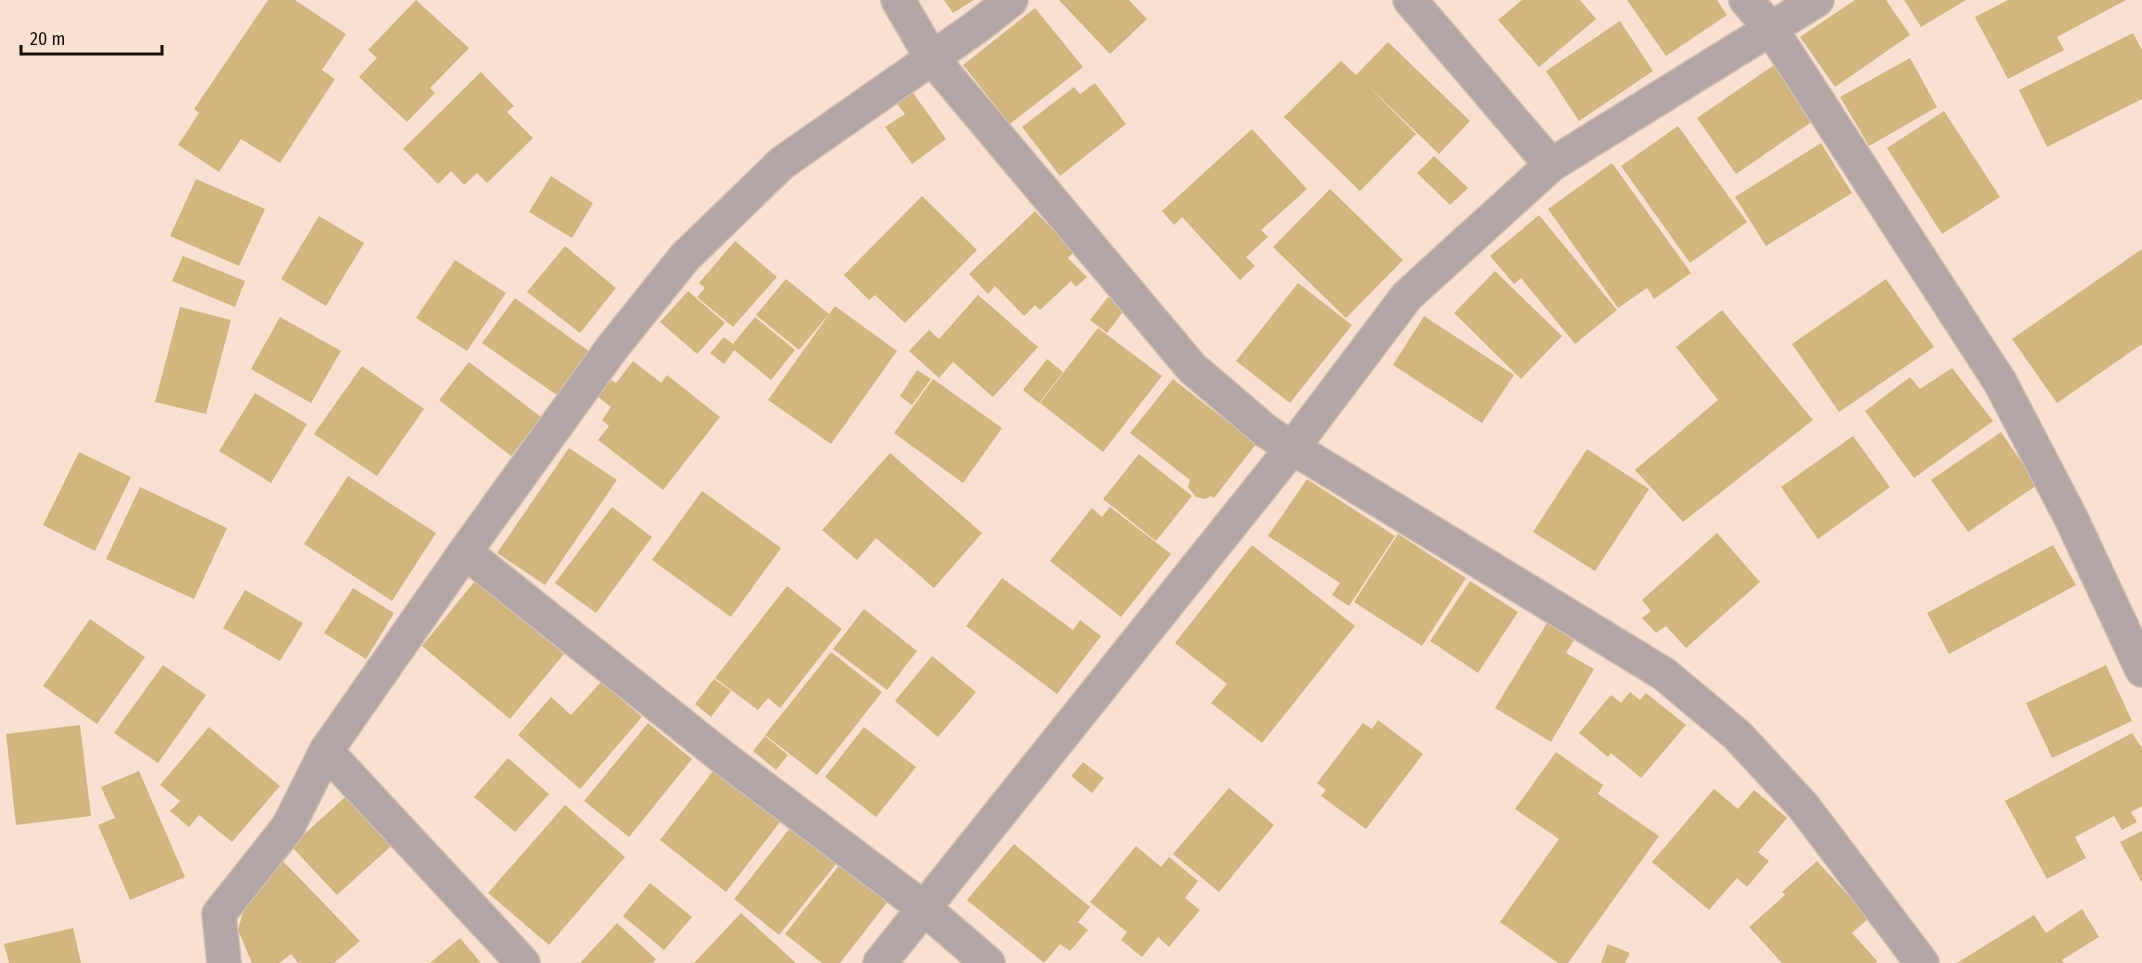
<svg xmlns="http://www.w3.org/2000/svg" width="2142" height="963" font-family="'Fira Sans Condensed',sans-serif">
<style>
.building{fill:#d3b57f}
.lines{fill:none;stroke-linecap:round;stroke-linejoin:round}
.minor-casing{stroke:#d5beb1;stroke-width:36}
.minor{stroke:#b4a6a5;stroke-width:33}
</style>
<rect width="100%" height="100%" fill="#fae0d1"/>
<g class="building">
<path d="M268,0h27l51,34 -24,36 13,9 -55,84 -39,-24 -22,33 -41,-27 21,-32 -5,-4z"/>
<path d="M416,0l53,48 -39,40 5,5 -28,29 -48,-45 18,-19 -9,-8z"/>
<path d="M944,0h30l-21,13z"/>
<path d="M1059,0h70l18,19 -37,35z"/>
<path d="M1522,0h58l16,19 -57,48 -41,-47z"/>
<path d="M1627,0h90l10,15 -61,41z"/>
<path d="M1855,0h31l24,35 -75,52 -35,-50z"/>
<path d="M1904,0h62l-45,27z"/>
<path d="M2008,0h118l-69,37 7,13 -56,29 -33,-62z"/>
<path d="M1035,8l48,59 -73,57 -47,-59z"/>
<path d="M1620,21l33,50 -74,50 -33,-50z"/>
<path d="M2133,33l9,17v49l-95,48 -28,-57z"/>
<path d="M1388,42l82,79 -31,33 -77,-74 54,54 -56,57 -76,-74 57,-56 15,14z"/>
<path d="M1910,58l27,49 -68,39 -29,-49z"/>
<path d="M1774,65l39,56 -77,53 -39,-56z"/>
<path d="M481,72l33,34 -7,6 26,26 -46,45 -10,-10 -13,12 -13,-14 -13,13 -35,-35z"/>
<path d="M1095,83l31,41 -66,52 -38,-49 52,-40 6,7z"/>
<path d="M911,90l35,49 -34,25 -27,-37 20,-13 -10,-13z"/>
<path d="M1944,111l56,86 -58,37 -55,-86z"/>
<path d="M1678,126l69,96 -57,41 -69,-97z"/>
<path d="M1252,129l55,60 -46,41 7,7 -22,20 9,9 -15,14 -58,-63 -8,8 -12,-14z"/>
<path d="M1821,143l31,50 -86,53 -31,-49z"/>
<path d="M1434,156l34,32 -18,17 -33,-32z"/>
<path d="M1612,163l79,110 -37,26 -7,-11 -29,20 -70,-99z"/>
<path d="M551,176l42,27 -21,35 -43,-26z"/>
<path d="M196,179l69,30 -26,57 -69,-30z"/>
<path d="M1330,189l73,71 -57,58 -73,-71z"/>
<path d="M922,196l55,54 -72,73 -30,-28 -6,5 -25,-25z"/>
<path d="M1035,211l39,41 -6,6 19,19 -11,10 -5,-6 -31,29 -5,-5 -11,11 -29,-30 -7,8 -19,-20z"/>
<path d="M1539,215l78,95 -42,34 -54,-66 -7,6 -24,-28z"/>
<path d="M319,216l45,27 -38,63 -45,-27z"/>
<path d="M735,241l42,36 -44,50 -36,-30 8,-9 -6,-5z"/>
<path d="M565,246l51,42 -36,45 -53,-41z"/>
<path d="M2142,249v95l-85,59 -45,-64z"/>
<path d="M183,256l62,25 -10,26 -63,-26z"/>
<path d="M455,260l51,33 -39,58 -51,-33z"/>
<path d="M1495,271l67,65 -41,43 -67,-66z"/>
<path d="M786,279l43,35 -30,36 -43,-35z"/>
<path d="M1886,279l48,68 -95,65 -47,-68z"/>
<path d="M1298,283l54,42 -62,78 -54,-42z"/>
<path d="M688,291l37,32 -28,31 -37,-32z"/>
<path d="M978,295l60,52 -45,50 -40,-35 -14,16 -30,-27 20,-21 10,9z"/>
<path d="M1108,297l17,12 -18,24 -17,-13z"/>
<path d="M515,298l75,54 -32,44 -76,-53z"/>
<path d="M835,306l62,45 -66,93 -63,-44z"/>
<path d="M180,307l51,13 -25,94 -51,-12z"/>
<path d="M1722,310l91,110 -130,102 -48,-52 83,-70 -42,-53z"/>
<path d="M1424,316l90,59 -32,48 -89,-58z"/>
<path d="M280,317l61,34 -30,52 -60,-34z"/>
<path d="M755,317l40,33 -24,30 -37,-30 -10,14 -14,-11 14,-16 9,7z"/>
<path d="M1098,328l64,48 -59,76 -63,-49z"/>
<path d="M1047,359l16,13 -24,31 -16,-13z"/>
<path d="M633,361l28,22 6,-8 53,42 -57,73 -65,-50 11,-14 -7,-6 9,-13 -14,-11 13,-17 6,4z"/>
<path d="M469,362l72,55 -30,39 -72,-56z"/>
<path d="M362,366l62,43 -47,67 -63,-42z"/>
<path d="M1952,368l41,53 -79,57 -49,-67 45,-34 10,12z"/>
<path d="M917,370l14,9 -19,26 -12,-9z"/>
<path d="M933,379l69,49 -39,55 -69,-50z"/>
<path d="M1173,379l83,65 -42,54 -3,-2 -6,3 -9,-2 -8,-10 2,-7 -60,-47z"/>
<path d="M255,393l52,31 -36,59 -52,-32z"/>
<path d="M2001,432l36,53 -69,47 -37,-52z"/>
<path d="M1853,436l37,51 -72,52 -37,-52z"/>
<path d="M569,448l48,32 -72,105 -48,-32z"/>
<path d="M1587,449l62,40 -54,82 -62,-39z"/>
<path d="M79,452l52,25 -36,74 -52,-26z"/>
<path d="M890,453l92,80 -48,55 -58,-50 -19,22 -35,-30z"/>
<path d="M1139,454l53,42 -36,45 -53,-42z"/>
<path d="M348,476l88,57 -44,68 -88,-57z"/>
<path d="M1307,479l88,57 -46,70 -17,-11 8,-12 -72,-47z"/>
<path d="M140,487l87,41 -33,71 -88,-40z"/>
<path d="M702,491l79,57 -50,69 -79,-57z"/>
<path d="M612,507l40,30 -56,76 -41,-30z"/>
<path d="M1110,507l61,47 -50,63 -71,-56 42,-53 10,9z"/>
<path d="M1717,533l43,49 -74,66 -20,-22 -10,7 -14,-15 9,-7 -9,-11z"/>
<path d="M1398,534l68,44 -44,68 -68,-44z"/>
<path d="M1252,545l103,81 -93,117 -51,-40 16,-19 -52,-41z"/>
<path d="M2053,545l23,40 -127,69 -22,-41z"/>
<path d="M1002,578l71,52 7,-10 21,16 -44,58 -91,-68z"/>
<path d="M475,581l89,73 -54,65 -88,-73z"/>
<path d="M1470,581l48,31 -40,61 -48,-32z"/>
<path d="M787,586l55,43 -62,79 -12,-10 -10,12 -43,-32z"/>
<path d="M353,588l41,25 -28,46 -42,-26z"/>
<path d="M245,590l58,33 -23,38 -57,-33z"/>
<path d="M864,609l53,42 -30,39 -54,-41z"/>
<path d="M90,619l55,38 -48,67 -54,-38z"/>
<path d="M1547,623l27,17 -8,13 28,16 -43,73 -56,-34z"/>
<path d="M831,652l51,40 -65,83 -52,-40z"/>
<path d="M932,656l44,36 -38,45 -43,-36z"/>
<path d="M163,665l43,30 -48,68 -44,-30z"/>
<path d="M2106,665l26,56 -80,37 -26,-55z"/>
<path d="M714,679l17,12 -20,26 -16,-13z"/>
<path d="M601,682l41,35 -62,72 -62,-54 33,-38 20,18z"/>
<path d="M1630,692l10,8 6,-7 40,32 -45,53 -30,-25 -3,4 -29,-24 32,-38 10,8z"/>
<path d="M1378,720l45,34 -57,75 -45,-33 5,-6 -9,-7 46,-60 9,6z"/>
<path d="M648,723l44,36 -63,78 -45,-36z"/>
<path d="M80,725l11,91 -75,9 -10,-91z"/>
<path d="M209,727l71,59 -48,56 -33,-27 -10,12 -19,-16 10,-10 -20,-16z"/>
<path d="M864,727l52,40 -40,50 -51,-40z"/>
<path d="M2132,733l10,15v58l-11,6 6,10 -15,8 -8,-14 -39,21 11,21 -39,21 -42,-78z"/>
<path d="M765,736l23,19 -12,15 -23,-19z"/>
<path d="M1556,752l47,33 -5,9 61,42 -91,127h-10l-58,-41 59,-83 -44,-30z"/>
<path d="M508,758l41,36 -34,38 -41,-35z"/>
<path d="M1083,762l21,16 -12,15 -21,-17z"/>
<path d="M139,771l46,106 -55,23 -32,-75 17,-7 -14,-31z"/>
<path d="M713,771l67,51 -54,70 -66,-52z"/>
<path d="M1229,788l45,37 -55,67 -46,-38z"/>
<path d="M1714,789l24,20 16,-19 33,28 -29,34 11,9 -22,26 -10,-9 -28,32 -57,-48z"/>
<path d="M353,790l46,49 -62,56 -46,-49z"/>
<path d="M565,805l60,52 -76,88 -61,-52z"/>
<path d="M790,828l46,36 -57,71 -45,-36z"/>
<path d="M2142,831v52l-22,-41z"/>
<path d="M1014,844l76,63 -12,15 10,8 -18,21 -10,-7 -16,19 -77,-63z"/>
<path d="M1136,846l25,21 8,-10 29,24 -13,17 15,12 -31,37 -11,-10 -16,20 -21,-17 6,-8 -37,-30z"/>
<path d="M279,857l81,84 -26,22h-36l-7,-9 -12,9h-27l-14,-33 10,-36z"/>
<path d="M1817,861l52,57 -17,15 25,28 -2,2h-93l-33,-36 36,-32 -3,-3z"/>
<path d="M841,863l48,37 -49,63h-18l-37,-29z"/>
<path d="M650,883l42,34 -28,33 -41,-34z"/>
<path d="M2082,909l17,28 -37,23 2,3h-107l77,-48 12,18z"/>
<path d="M741,913l55,50h-102z"/>
<path d="M617,923l39,36 -3,4h-73z"/>
<path d="M73,928l8,35h-72l-5,-19z"/>
<path d="M460,938l21,25h-51z"/>
<path d="M1608,944l22,9 -5,10h-24z"/>
</g>
<g class="lines">
<g class="minor-casing">
<g id="minor">
<path d="M898,0l33,57 261,311 75,64 397,242 73,61 66,71 119,157"/>
<path d="M1410,0l141,165"/>
<path d="M1746,0l25,29 229,353 71,136 71,152"/>
<path d="M465,552l260,207 200,150 63,54"/>
<path d="M326,751l197,212"/>
<path d="M224,963l-5,-49 69,-87 38,-76 139,-199 147,-204 73,-91 97,-94 196,-137 33,-26"/>
<path d="M880,963l413,-516 114,-151 144,-131 266,-165"/>
</g>
</g>
<use href="#minor" class="minor"/>
</g>
<path d="M21 45v9h141v-9" fill="none" stroke="#130b06" stroke-width="3"/>
<text x="30" y="45" font-size="18" fill="#130b06" stroke="#fae0d1" stroke-width="4.5" paint-order="stroke">20 m</text>
</svg>
